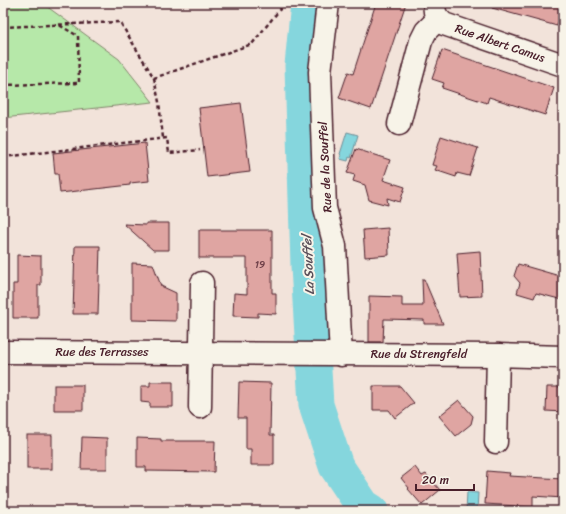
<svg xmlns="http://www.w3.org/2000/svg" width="566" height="514" font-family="Sriracha,sans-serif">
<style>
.green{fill:#b6e8a9;stroke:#80846a}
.water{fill:#85d6dd;stroke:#6d8d96}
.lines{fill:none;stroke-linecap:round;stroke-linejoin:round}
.river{stroke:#85d6dd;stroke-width:35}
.building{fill:#dfa5a2;stroke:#4a1f2b}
.street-casing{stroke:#4a1f2b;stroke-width:25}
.path{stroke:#4a1f2b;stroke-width:2.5;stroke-dasharray:4 3;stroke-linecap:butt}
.street{stroke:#f7f3e8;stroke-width:22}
.labels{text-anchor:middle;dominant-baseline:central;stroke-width:4;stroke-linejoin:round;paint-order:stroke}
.number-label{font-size:10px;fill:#6f4049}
.street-label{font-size:12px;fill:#4a1f2b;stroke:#f7f3e8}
.water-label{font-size:13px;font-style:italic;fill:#594d58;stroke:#f7f3e8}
</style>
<rect width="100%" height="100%" fill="#f2e3da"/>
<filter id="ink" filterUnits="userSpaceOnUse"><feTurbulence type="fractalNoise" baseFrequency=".025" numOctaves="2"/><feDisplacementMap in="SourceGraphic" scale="8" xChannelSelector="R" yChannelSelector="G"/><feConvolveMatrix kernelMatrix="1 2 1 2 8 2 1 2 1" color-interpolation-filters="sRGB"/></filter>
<g filter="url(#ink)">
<path class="green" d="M3,3h39l77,56 34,43 -150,16z"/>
<g class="water">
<path d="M347,132l11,3 -7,23 -2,-1 -1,4 -8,-2 1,-4 -1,-1z"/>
<path d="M467,492l11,1 -1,18h-11z"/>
</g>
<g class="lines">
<path class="river" d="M308,3l-6,63 6,200 8,139 20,61 27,40 8,5"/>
</g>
<g class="building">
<path d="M376,3h30l-35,106 -32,-11 9,-26 5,2z"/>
<path d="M493,3h70v21l-5,-2 -1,4 -65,-18z"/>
<path d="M442,50l112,38 -9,27 -56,-18 -2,6 -45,-15 2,-5 -12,-4z"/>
<path d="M241,103l9,69 -43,5 -8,-69z"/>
<path d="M441,136l37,12 -9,28 -12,-3 -1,4 -21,-7 2,-4 -5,-1z"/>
<path d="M145,143l4,38 -19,2v2l-70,8 -2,-19h-3l-2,-21z"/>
<path d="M356,149l34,11 -7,20 22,7 -5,15 -13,-4 1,7 -19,-5 -4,-15 -12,-4 2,-6 -8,-2z"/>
<path d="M146,223h23v27h-16l-29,-26 22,1z"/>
<path d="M388,228l1,27 -24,2 -2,-27z"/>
<path d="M199,230h73v63h4v21l-18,-1v4l-25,-1 1,-23 13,1v-36h-48z"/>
<path d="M75,246h25l-2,68h-25z"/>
<path d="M480,251l2,45 -22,1 -3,-44z"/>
<path d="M17,255l24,1v29h-3v33h-25v-34h4z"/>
<path d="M132,263l21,1 8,22 15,7v28l-44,-1z"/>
<path d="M518,264l45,13v23l-27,-7 -2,5 -17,-5 3,-10 -6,-7z"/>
<path d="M422,279h2l19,45h-19v-4l-40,-1 -1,23h-14v-46l33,1v9h21z"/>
<path d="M150,382h23v25h-23v-4l-9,-1v-16h9z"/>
<path d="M239,382l32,1 -1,52h4v30h-23v-16h-5v-31h-8z"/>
<rect x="54" y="385" width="29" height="25"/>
<path d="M373,386h27l14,17 -19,15 -6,-8h-16z"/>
<path d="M547,387h16v25l-17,-1z"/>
<path d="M459,400l14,16 -2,8 -15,12 -17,-20z"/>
<rect x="27" y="435" width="25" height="34"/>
<path d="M82,437l25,1v31h-26z"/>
<path d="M137,438l24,1v2h54l-1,31 -68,-1v-4h-9z"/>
<path d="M415,467l7,9 4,-2 14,16 -18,15 -14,-16 1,-1 -8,-10z"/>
<path d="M487,471l23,2 -1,3 54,3v19l-30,-2v11l-48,-3z"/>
</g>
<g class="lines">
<g class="street-casing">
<g id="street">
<path d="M328,3l-8,69 5,136 10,38 6,109"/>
<path d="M435,3c-2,10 2,15 9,21l119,41"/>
<path d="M399,124l22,-83 5,-10 12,-12"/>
<path d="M3,352l495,3 65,2"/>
<path d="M200,407l2,-124"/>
<path d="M496,442l2,-87"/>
</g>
</g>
<g class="path">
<path d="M3,27l117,-5 34,56 98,-34 33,-41"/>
<path d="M154,78l5,24 4,36"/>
<path d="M3,85l76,-2 -1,-47 -19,-11"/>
<path d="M3,157l164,-19 2,15 31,-3"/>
</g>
<use href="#street" class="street"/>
</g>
</g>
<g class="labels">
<g class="number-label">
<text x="260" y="265">19</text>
</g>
<g class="street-label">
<text transform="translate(500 43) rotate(19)">Rue Albert Camus</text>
<text transform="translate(325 167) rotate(-93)">Rue de la Souffel</text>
<text x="102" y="352">Rue des Terrasses</text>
<text x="419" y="354">Rue du Strengfeld</text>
</g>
<g class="water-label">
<text transform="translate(308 265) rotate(-93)">La Souffel</text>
</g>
</g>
<rect width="566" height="514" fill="none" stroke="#f7f3e8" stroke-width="16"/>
<rect x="8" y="8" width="550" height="498" fill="none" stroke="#4a1f2b" stroke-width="1.5" filter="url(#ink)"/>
<path d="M416 484v6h58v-6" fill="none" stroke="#4a1f2b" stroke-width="2"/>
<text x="422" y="484" font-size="12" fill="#4a1f2b" stroke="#f7f3e8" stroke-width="3" paint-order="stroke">20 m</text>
</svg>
